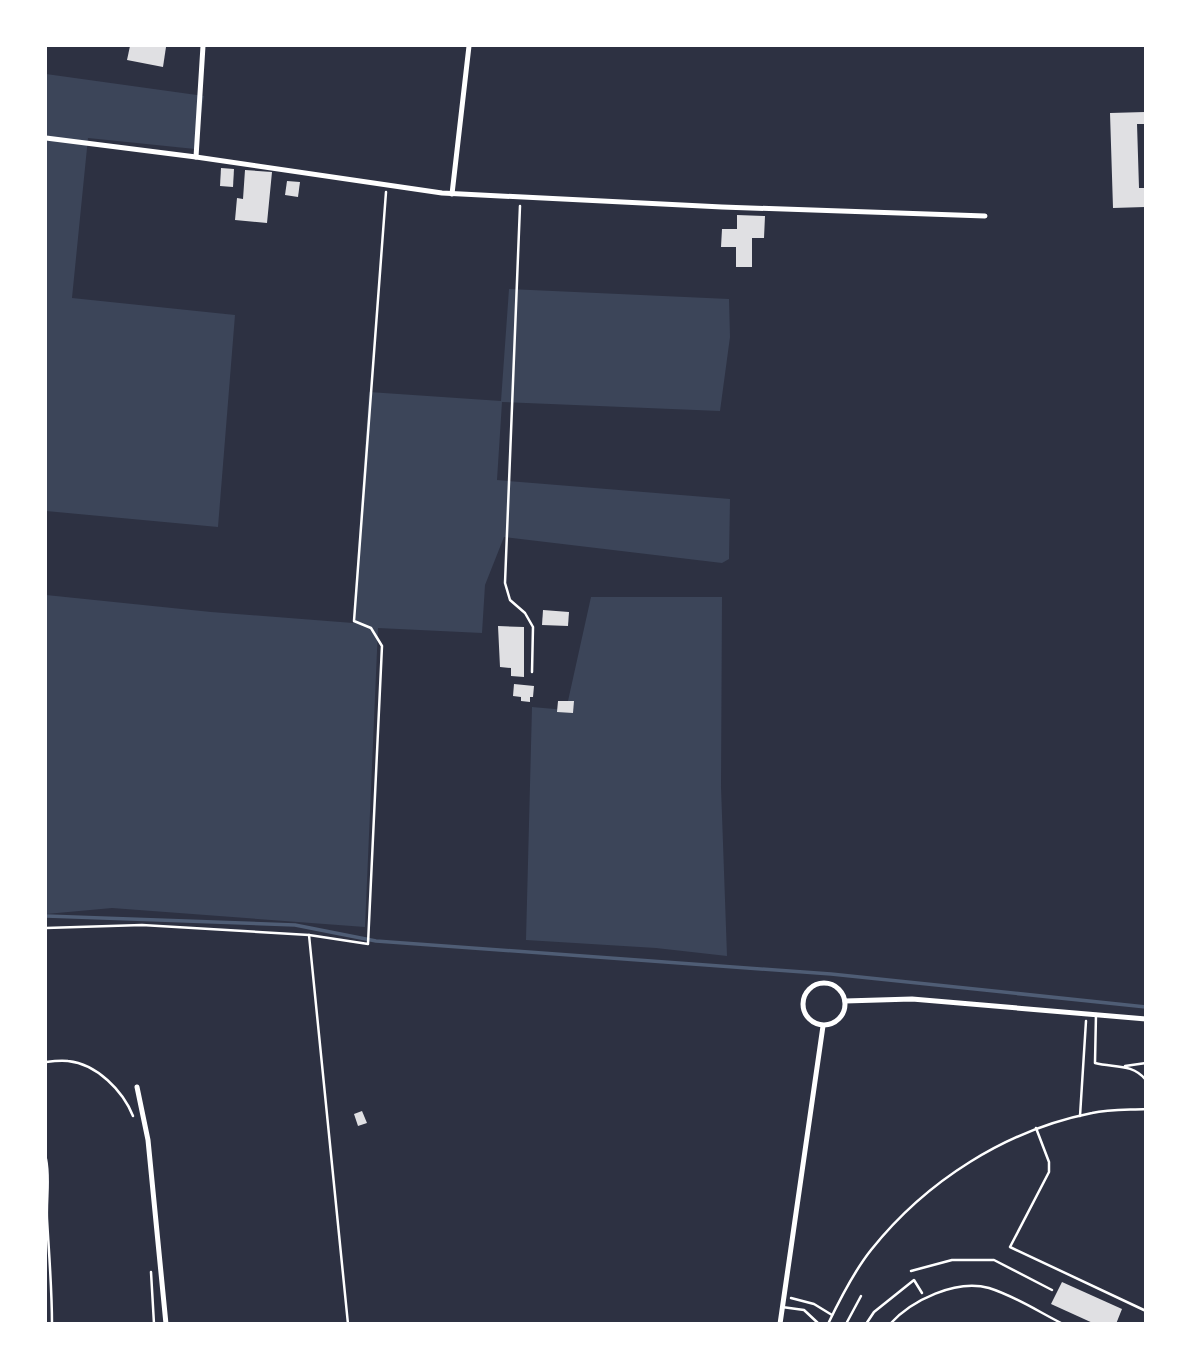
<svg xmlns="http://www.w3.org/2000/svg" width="1191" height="1369" font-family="Quicksand,sans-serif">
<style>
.green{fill:#3c4559}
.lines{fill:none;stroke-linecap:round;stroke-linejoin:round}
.stream{stroke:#4f5d75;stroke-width:3.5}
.building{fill:#e0e0e3}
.path{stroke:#fff;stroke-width:2.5}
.service{stroke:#fff;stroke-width:2.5}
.minor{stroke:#fff;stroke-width:5}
</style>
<rect width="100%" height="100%" fill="#2d3142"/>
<g class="green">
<path d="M46,74l158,22 -9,53 -107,-11 -16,160 163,17 -17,212 -172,-16z"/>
<path d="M509,289l220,10 1,38 -10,74 -218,-9 -5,78 233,19 -1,60 -7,4 -218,-26 -19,48 -3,48 -104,-5 -13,299 -253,-19 -66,6v-319l165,17 142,11 16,-231 132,9z"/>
<path d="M591,597h131l-1,190 6,169 -71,-8 -130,-8 6,-233 34,3z"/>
</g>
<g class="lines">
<path class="stream" d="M46,916l249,9 81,16 455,33 315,33"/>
</g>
<g class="building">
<path d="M130,46l36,1 -3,20 -36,-7z"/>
<path d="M1145,112v12h-8l2,64h6v19l-32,1 -3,-95z"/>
<path d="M221,168l13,1 -1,18 -13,-1z"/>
<path d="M245,170l27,2 -5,51 -32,-3 2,-22 6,1z"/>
<path d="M287,181l13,1 -2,15 -13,-2z"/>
<path d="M737,215l28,1 -1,22h-12v29h-16v-20h-15l1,-18h15z"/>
<path d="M543,610l26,2 -1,14 -26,-1z"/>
<path d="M498,626l26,1v50l-13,-1v-8l-11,-1z"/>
<path d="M514,684l20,2 -1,11h-3v5l-9,-1v-4l-8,-1z"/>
<path d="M558,701h16l-1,12 -16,-1z"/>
<path d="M362,1111l5,12 -9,3 -4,-12z"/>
<path d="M1062,1282l60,27 -6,15h-21l-44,-20z"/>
</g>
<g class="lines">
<g class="path">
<path d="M520,206l-15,377 5,17 15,13 8,14 -1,45"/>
<path d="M46,928l96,-3 167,10 59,9 14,-298 -11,-18 -17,-7 32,-429"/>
<path d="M309,935l39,389"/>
<path d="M46,1062c7,-1 15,-2 22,-1 29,3 55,30 65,55"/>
<path d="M1080,1116l6,-95"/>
<path d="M1036,1128l13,34v10l-39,75 136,64"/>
<path d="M46,1159c4,20 0,40 1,60 2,35 5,70 5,105"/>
<path d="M151,1272l3,52"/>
<path d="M791,1298l23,6 18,11"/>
<path d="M828,1324c11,-23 27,-54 43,-74 55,-69 135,-120 221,-137 17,-4 36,-3 54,-4"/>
<path d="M866,1324l8,-12 40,-32 8,13"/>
</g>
<g class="service">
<path d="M1096,1014l-1,49c19,5 37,0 51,17"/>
<path d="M1125,1066l21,-3"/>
<path d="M911,1271l41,-11h42l58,30"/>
<path d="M782,1307l22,3 15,14"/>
<path d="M846,1324l15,-28"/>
<path d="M890,1324c22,-24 66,-45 99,-36 26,8 50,24 74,36"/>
</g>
<g class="minor">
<path d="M46,138l150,19 246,36 280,14 263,9"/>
<path d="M196,157l7,-111"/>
<path d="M452,194l17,-148"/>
<circle cx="824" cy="1004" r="21"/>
<path d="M845,1001l67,-2 234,20"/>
<path d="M137,1087l11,53 18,184"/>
<path d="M780,1324l43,-298"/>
</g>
</g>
<rect width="1191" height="1369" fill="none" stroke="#ffffff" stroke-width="94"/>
</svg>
